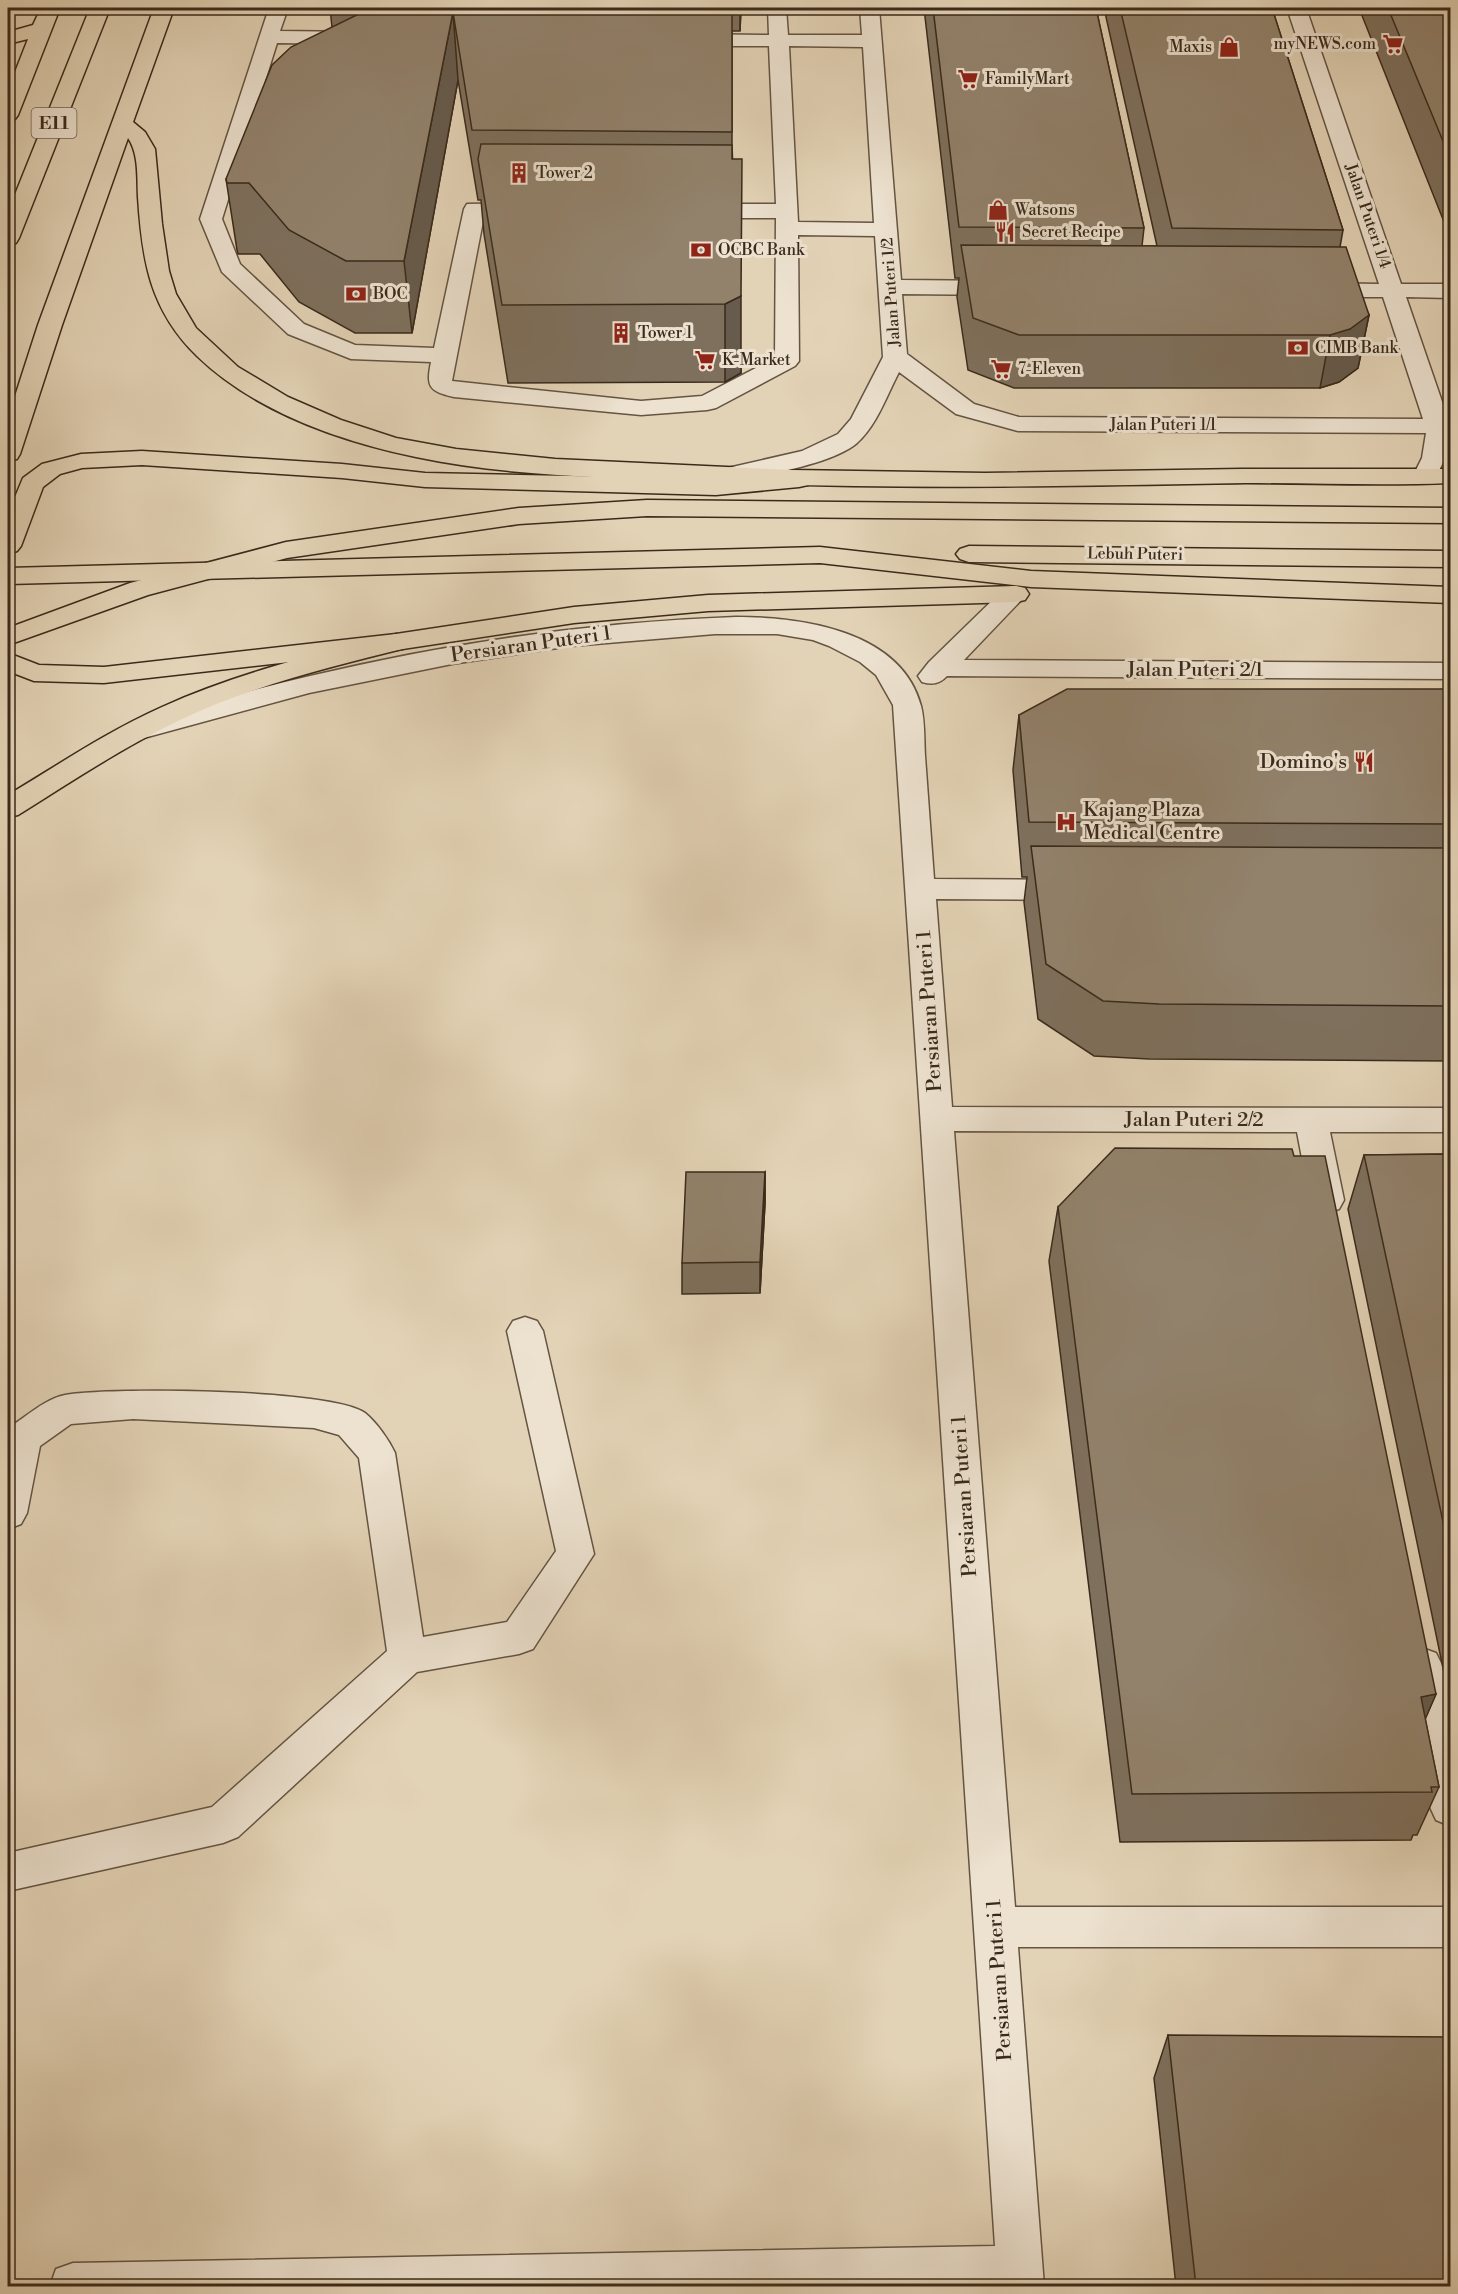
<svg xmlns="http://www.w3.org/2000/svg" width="1458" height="2294" font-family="'Libre Bodoni',serif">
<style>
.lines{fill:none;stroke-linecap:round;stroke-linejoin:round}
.minor-casing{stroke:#645442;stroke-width:3}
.major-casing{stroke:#3a2a1b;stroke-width:3}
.highway-casing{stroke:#3a2a1b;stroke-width:3}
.minor{fill:#ede2d0;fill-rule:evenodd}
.major{fill:#e3d3b6;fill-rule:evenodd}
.highway{fill:#e3d3b6;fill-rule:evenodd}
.wall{fill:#7e705d;stroke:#3a2a1b;stroke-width:1.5}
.shaded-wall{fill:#665b4c;stroke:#3a2a1b;stroke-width:1.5}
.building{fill:#92826c;stroke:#3a2a1b;stroke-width:1.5}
.labels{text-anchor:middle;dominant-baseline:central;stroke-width:6;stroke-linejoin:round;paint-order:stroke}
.far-poi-label{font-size:16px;fill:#3a2a1b;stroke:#ede2d0;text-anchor:start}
.far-street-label{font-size:16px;fill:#3a2a1b;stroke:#ede2d0}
.shield{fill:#ede2d0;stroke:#706151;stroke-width:1.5}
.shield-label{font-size:18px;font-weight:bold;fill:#3a2a1b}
.street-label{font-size:20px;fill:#3a2a1b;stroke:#ede2d0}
.poi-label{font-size:20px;fill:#3a2a1b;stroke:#ede2d0;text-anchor:end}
</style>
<rect width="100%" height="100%" fill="#e3d3b6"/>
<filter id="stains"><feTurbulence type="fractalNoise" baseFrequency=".00333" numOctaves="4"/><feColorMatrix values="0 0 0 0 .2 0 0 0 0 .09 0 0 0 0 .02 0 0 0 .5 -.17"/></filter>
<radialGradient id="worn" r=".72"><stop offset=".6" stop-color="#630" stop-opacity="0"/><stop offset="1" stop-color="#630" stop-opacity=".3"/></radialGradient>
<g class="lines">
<g class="minor-casing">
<g id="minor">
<path d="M269,8h19l-8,23 77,1 7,2 3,4 -3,4 -7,2 -80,-1 -55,176 18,45 64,60 51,21 79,3 30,-139 3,-5 61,-1 8,2 3,5 -3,5 -52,1 -32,165 189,20 61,-5 73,-38 1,-140h-80l-8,-2 -3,-5 3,-5 8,-2h80l-7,-158h-81l-7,-2 -3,-4 3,-4 7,-2 81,1 -1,-27h18l2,27h74l-2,-27h19l22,272 102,1 8,2 3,5 -3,5 -8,2 -101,-1 5,60 67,50 45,13 404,2 -40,-122h-68l-8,-2 -3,-5 3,-5 8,-2 64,1 -92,-276h19l95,276h49v14l-44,-1 42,122h2l-2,33 -14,29 -9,2 -9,-2 -3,-5 9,-18 4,-25 -408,-2 -62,-17 -57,-42c-12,23 -22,53 -42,71 -26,22 -95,32 -129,39l-9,-2 -3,-5 3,-5 83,-19 36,-17 13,-15 32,-62 -8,-121 -77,-1 1,126 -4,5 -79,42 -9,2 -66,5 -187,-18c-25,-6 -28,-10 -23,-35l-80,-3 -63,-25 -66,-62 -22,-53zM789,46l74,1 11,176 -76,-1z"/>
<path d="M1014,586l9,2 4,6 -63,66 486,3v16l-503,-3c-8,8 -14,9 -25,6l-4,-6 11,-14 76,-74z"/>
<path d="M736,617c64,0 165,13 185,89 4,15 3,34 4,50 3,41 6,82 9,123l135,1 11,3 4,7 -4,7 -11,3 -133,-1 16,208 498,1v24h-120l14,68 -5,9 -12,4 -12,-4 -5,-9 -13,-68 -343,-1 61,776h435v40h-432l26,339h-994l6,-17 17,-6 922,-17 -102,-1541 -17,-30 -16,-13 -31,-16 -16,-6 -36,-6h-62l-144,12 -119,18 -143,29 -169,46 -10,-3 -4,-6 4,-6c60,-16 119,-34 180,-48 139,-33 283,-54 426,-59z"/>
<path d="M525,1317l12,4 6,10 51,223 -61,95 -14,5 -102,18 -179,165 -15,6 -215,48v-38l204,-46 175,-156 -28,-193 -20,-23 -25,-7 -181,-9 -62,5 -31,22 -13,67 -6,11 -13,5v-96l2,-6c17,-11 35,-28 55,-32 45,-8 268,-6 300,18 12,10 24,27 30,40l28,184 84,-15 49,-71 -49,-220 6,-10z"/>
<path d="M1422,1648l14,5 6,12 8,44v117l-14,-6 -6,-13 -28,-142 6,-12z"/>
</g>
</g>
<g class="major-casing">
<g id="major">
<path d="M142,451l200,13 83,9 291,6 83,-6 9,2 3,5 -3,5 -9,2 -83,8 -291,-8 -83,-9 -200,-13 -60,3 -22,6 -17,13 -22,59 -4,5 -9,3v-40l15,-36 19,-14 39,-10z"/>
<path d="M969,546l481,5v16l-481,-5 -9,-3 -4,-5 4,-5z"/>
<path d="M820,547l211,24 419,16v16l-419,-16 -211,-24 -812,21v-16z"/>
<path d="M1016,586l9,2 4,6 -4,6 -9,2 -308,9 -134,12 -178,27 -292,33 -70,-2 -26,-10v-18l31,12 65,2 292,-33 178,-27 134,-12z"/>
</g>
</g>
<g class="highway-casing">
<g id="highway">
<path d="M41,8h19l-42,107 -3,4 -7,2v-31l20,-51 -20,5v-12l25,-7z"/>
<path d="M90,8h20l-91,230 -3,5 -8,1v-32z"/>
<path d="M154,8h20l-41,114 12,10 10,17 7,75 7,47 7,23 20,34 42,39 50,30 53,23 55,18 60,11 99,10 237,11 193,3 257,-4h208v14c-68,3 -137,0 -205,0 -176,3 -350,7 -526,-1 -100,-5 -204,-4 -303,-25 -77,-16 -162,-46 -219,-101 -47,-46 -55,-95 -59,-159 -1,-20 1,-43 -10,-59l-66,187 -42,129 -3,5 -9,2v-43l30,-93z"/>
<path d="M647,500l803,8v15l-803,-7 -128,8 -232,34 -139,37 -140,50v-17l122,-45 156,-41 233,-34z"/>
<path d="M396,634l10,2 3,6 -3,6c-77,19 -154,38 -226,72 -57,27 -109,62 -162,95l-10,2v-22c50,-30 100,-64 154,-88 75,-34 154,-53 234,-73z"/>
</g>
</g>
<use href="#minor" class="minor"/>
<use href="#major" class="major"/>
<use href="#highway" class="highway"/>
</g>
<g class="wall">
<path d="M330,8h411l-1,23h-8v114l9,228 -16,9 -217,1 -24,-149 -3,-34h-3l-20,-120 -46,253h-57l-56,-31 -39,-48h-22l-1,-4 -11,-71 106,-152z"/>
<path d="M924,8h172l48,220 -2,18h15l-53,-238h168l71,222 -3,17 29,68 -11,53 -19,14 -19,6h-306l-46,-18 -11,-73 2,-19h-4z"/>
<path d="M1359,8h91v229z"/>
<path d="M1450,689v372l-301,-2 -55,-3 -56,-37 -14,-117 3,-25h-5l-9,-107 6,-55z"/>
<path d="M1450,1154v548l-102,-493 16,-54z"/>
<path d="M765,1172v31l-5,90 -78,1v-31z"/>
<path d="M1058,1207l378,487 -11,25 14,68 -22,48h-4l-2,5 -291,2 -71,-581z"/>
<path d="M1168,2035l282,251h-274l-22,-208z"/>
</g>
<g class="shaded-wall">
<path d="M740,8h1l-1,23z"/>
<path d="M453,12l5,68 -46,253 -8,-72z"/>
<path d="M741,296v77l-16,9v-78z"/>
<path d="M1369,315l-11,53 -19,14 -19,6 10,-53z"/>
<path d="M765,1172v31l-5,90v-31z"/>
<path d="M1436,1694l-21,49 6,-46z"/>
</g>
<g class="building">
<path d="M371,8h361v124l-260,-2 -19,-118 -49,249h-58l-57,-31 -40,-47h-22l-1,-4 46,-114 19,-18z"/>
<path d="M933,8h163l48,220 -185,-1z"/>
<path d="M1120,8h152l71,222 -171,-2z"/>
<path d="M1388,8h62v150z"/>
<path d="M481,144l251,1v14h10l-1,137 -16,8 -223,1 -24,-146z"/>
<path d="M961,245l385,2 23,68 -19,14 -20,6h-311l-46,-17z"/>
<path d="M1067,689h383v135l-421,-2 -10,-107z"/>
<path d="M1031,846l419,2v158l-291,-2 -56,-3 -57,-37z"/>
<path d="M1115,1148l177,1 2,7h31l111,538 -15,3 18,90h-8l1,5 -300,2 -74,-587z"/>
<path d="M1450,1154v400l-86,-399z"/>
<path d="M686,1172h79l-5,90 -78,1z"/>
<path d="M1168,2035l282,2v249h-254z"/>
</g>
<defs>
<g id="supermarket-bare" transform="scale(1.62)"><path d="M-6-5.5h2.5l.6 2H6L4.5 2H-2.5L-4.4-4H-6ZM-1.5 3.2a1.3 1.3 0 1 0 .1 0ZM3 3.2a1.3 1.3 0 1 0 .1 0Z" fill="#8f2418" stroke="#ede2d0" stroke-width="2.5" paint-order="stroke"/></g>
<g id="shop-bare" transform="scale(1.62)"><path d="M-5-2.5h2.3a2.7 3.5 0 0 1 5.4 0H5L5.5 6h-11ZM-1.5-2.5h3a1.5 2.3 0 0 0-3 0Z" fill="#8f2418" stroke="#ede2d0" stroke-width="2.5" paint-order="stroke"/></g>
<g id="building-bare" transform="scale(1.62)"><path d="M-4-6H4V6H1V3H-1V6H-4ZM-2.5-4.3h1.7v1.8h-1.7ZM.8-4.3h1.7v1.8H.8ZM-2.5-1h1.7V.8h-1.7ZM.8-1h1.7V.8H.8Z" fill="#8f2418" stroke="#ede2d0" stroke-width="2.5" paint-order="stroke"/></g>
<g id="restaurant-bare" transform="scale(1.62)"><path d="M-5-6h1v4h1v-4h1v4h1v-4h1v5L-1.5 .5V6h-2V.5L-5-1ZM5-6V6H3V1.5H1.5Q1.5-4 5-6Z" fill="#8f2418" stroke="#ede2d0" stroke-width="2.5" paint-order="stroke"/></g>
<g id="bank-bare" transform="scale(1.62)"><path d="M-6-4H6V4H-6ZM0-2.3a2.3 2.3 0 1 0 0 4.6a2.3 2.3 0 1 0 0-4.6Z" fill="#8f2418" stroke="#ede2d0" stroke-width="2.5" paint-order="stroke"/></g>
<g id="hospital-bare" transform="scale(1.62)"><path d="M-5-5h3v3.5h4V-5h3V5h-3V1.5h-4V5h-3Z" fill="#8f2418" stroke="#ede2d0" stroke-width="2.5" paint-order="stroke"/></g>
</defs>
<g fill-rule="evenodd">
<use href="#supermarket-bare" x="1393" y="44"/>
<use href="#shop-bare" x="1229" y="47"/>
<use href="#supermarket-bare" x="968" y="79"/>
<use href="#building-bare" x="519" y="173"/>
<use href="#shop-bare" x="998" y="210"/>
<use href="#restaurant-bare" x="1005" y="232"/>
<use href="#bank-bare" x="701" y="250"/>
<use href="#bank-bare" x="356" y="294"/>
<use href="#building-bare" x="621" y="333"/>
<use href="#bank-bare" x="1298" y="348"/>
<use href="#supermarket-bare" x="705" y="360"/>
<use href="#supermarket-bare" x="1001" y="369"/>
<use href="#restaurant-bare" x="1364" y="762"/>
<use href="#hospital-bare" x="1066" y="822"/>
</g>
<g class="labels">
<g class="far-poi-label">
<text x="1376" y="44" text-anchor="end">myNEWS.com</text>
<text x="1212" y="47" text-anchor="end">Maxis</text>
<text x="985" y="79">FamilyMart</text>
<text x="536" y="173">Tower 2</text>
<text x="1015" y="210">Watsons</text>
<text x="1022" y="232">Secret Recipe</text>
<text x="718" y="250">OCBC Bank</text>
<text x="373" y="294">BOC</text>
<text x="638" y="333">Tower 1</text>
<text x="1315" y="348">CIMB Bank</text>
<text x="722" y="360">K-Market</text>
<text x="1018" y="369">7-Eleven</text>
</g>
<g class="far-street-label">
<text transform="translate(1368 216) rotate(71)">Jalan Puteri 1/4</text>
<text transform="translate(891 292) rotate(-94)">Jalan Puteri 1/2</text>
<text x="1163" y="425">Jalan Puteri 1/1</text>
<text transform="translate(1135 554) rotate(1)">Lebuh Puteri</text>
</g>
<rect class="shield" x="31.5" y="108" width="45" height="30" rx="4.5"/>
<g class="shield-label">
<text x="54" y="123">E11</text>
</g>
<g class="street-label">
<text transform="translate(531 645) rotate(-8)">Persiaran Puteri 1</text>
<text x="1195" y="670">Jalan Puteri 2/1</text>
<text transform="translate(930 1011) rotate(-94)">Persiaran Puteri 1</text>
<text x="1194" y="1120">Jalan Puteri 2/2</text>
<text transform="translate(965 1496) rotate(-94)">Persiaran Puteri 1</text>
<text transform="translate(1000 1980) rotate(-94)">Persiaran Puteri 1</text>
</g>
<g class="poi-label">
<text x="1347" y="762">Domino's</text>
<text x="1083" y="810" text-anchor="start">Kajang Plaza<tspan x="1083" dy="23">Medical Centre</tspan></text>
</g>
</g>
<rect width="1458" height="2294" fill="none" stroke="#e3d3b6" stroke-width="30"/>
<rect x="9" y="9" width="1440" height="2276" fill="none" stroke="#3a2a1b" stroke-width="3"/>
<rect x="15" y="15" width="1428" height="2264" fill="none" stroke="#3a2a1b" stroke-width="1.5"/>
<rect width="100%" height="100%" filter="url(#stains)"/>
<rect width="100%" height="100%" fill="url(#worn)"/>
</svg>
